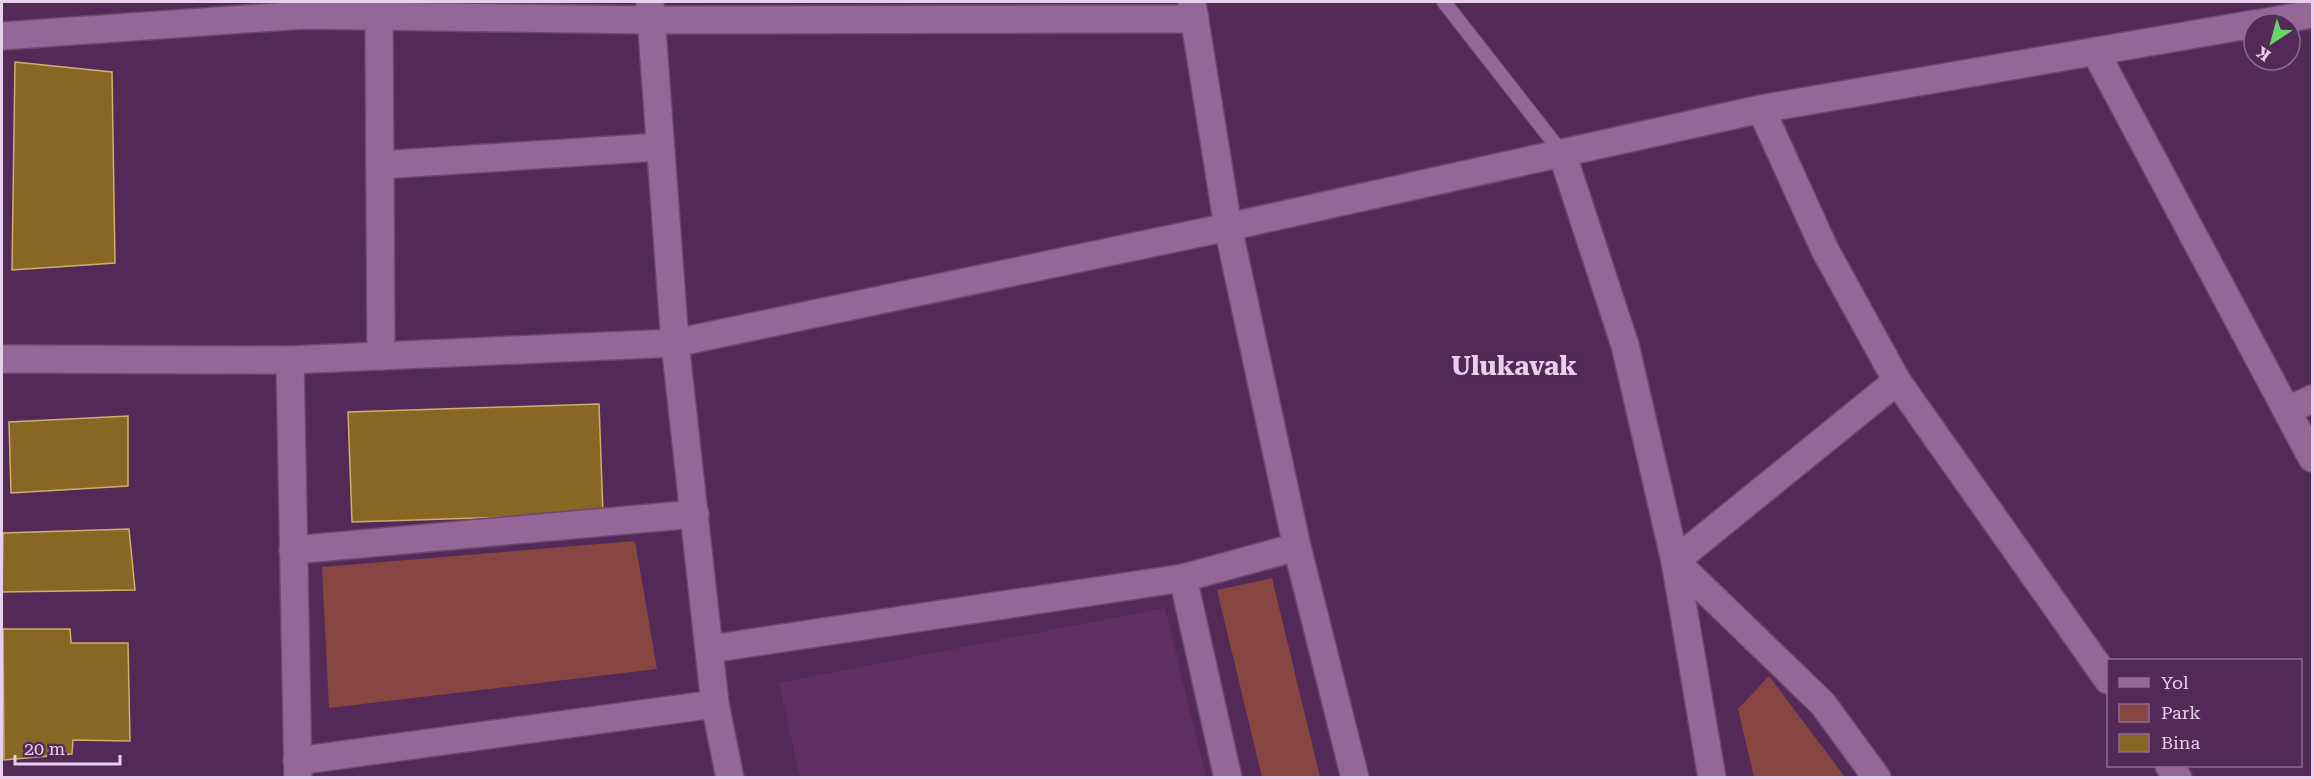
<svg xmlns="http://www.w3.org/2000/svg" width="2314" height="779" font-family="'Roboto Serif',serif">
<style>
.built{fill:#603065}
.green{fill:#884643}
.building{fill:#866724;stroke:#d0af6e;stroke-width:1.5}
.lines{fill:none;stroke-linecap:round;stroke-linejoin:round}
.lane-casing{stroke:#6c4870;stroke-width:16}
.street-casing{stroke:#6c4870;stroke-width:30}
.lane{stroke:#956799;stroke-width:14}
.street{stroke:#956799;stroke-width:27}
.labels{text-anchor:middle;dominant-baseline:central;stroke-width:4.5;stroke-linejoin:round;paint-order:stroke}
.district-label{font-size:26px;font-weight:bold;fill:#e8cfeb;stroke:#522957}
</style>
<rect width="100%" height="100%" fill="#522957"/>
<path class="built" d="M1165,608l41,169h-406l-21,-94z"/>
<g class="green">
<path d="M635,541l22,128 -328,39 -7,-141z"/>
<path d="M1272,578l48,199h-58l-45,-187z"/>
<path d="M1769,676l76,101h-91l-16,-68z"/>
</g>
<g class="building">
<path d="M15,62l97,10 3,191 -103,7z"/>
<path d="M599,404l4,110 -251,8 -4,-110z"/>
<path d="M128,416v70l-117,7 -2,-71z"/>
<path d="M129,529l6,61 -133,2 1,-59z"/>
<path d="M3,629h67l1,14h57l2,98 -57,-1 -1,14 -68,6z"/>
</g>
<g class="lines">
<g class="lane-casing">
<path id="lane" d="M1444,2l118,151"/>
</g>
<g class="street-casing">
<g id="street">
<path d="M650,3l25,340 40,361 15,74"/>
<path d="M1192,3l36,224 69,320 58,231"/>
<path d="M379,16l2,340"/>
<path d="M2256,24l56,-10"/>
<path d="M2,36l302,-21 347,5 544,-1"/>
<path d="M2095,51l217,407"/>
<path d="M1761,109l64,141 72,131 211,299"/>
<path d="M1562,153l63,192 50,216 37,217"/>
<path d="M380,165l279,-18"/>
<path d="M2,359l288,1 385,-17 553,-116 533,-118 493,-85"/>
<path d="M290,360l8,418"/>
<path d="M2288,410l24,-11"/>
<path d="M293,550l402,-36"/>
<path d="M1675,561l148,143 54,74"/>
<path d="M1675,561l222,-180"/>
<path d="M1183,578l45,200"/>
<path d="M710,649l473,-71 114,-31"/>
<path d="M297,761l418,-57"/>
<path d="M2169,766l9,12"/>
</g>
</g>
<use href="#lane" class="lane"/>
<use href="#street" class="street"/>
</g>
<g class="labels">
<g class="district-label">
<text x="1514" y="366">Ulukavak</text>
</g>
</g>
<rect width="2314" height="779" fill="none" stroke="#e8cfeb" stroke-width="6"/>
<rect x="2107" y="659" width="195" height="108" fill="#522957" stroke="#8e6b92" stroke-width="1.5"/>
<rect x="2119" y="678" width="30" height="9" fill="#956799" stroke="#8e6b92" stroke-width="1.5"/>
<text x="2161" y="689" font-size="18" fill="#e8cfeb">Yol</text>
<rect x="2119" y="704" width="30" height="18" fill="#884643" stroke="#8e6b92" stroke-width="1.5"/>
<text x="2161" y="719" font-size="18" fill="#e8cfeb">Park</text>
<rect x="2119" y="734" width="30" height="18" fill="#866724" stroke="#8e6b92" stroke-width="1.5"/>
<text x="2161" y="749" font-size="18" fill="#e8cfeb">Bina</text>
<g transform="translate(2272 42) rotate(216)"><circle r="28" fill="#522957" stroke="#8e6b92" stroke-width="1.5"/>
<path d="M0-4.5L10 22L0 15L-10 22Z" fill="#66d466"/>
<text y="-9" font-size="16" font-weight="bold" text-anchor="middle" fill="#e8cfeb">K</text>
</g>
<path d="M15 755v9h105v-9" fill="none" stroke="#e8cfeb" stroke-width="3"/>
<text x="24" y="755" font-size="18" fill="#e8cfeb" stroke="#522957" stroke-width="4.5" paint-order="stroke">20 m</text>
</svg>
